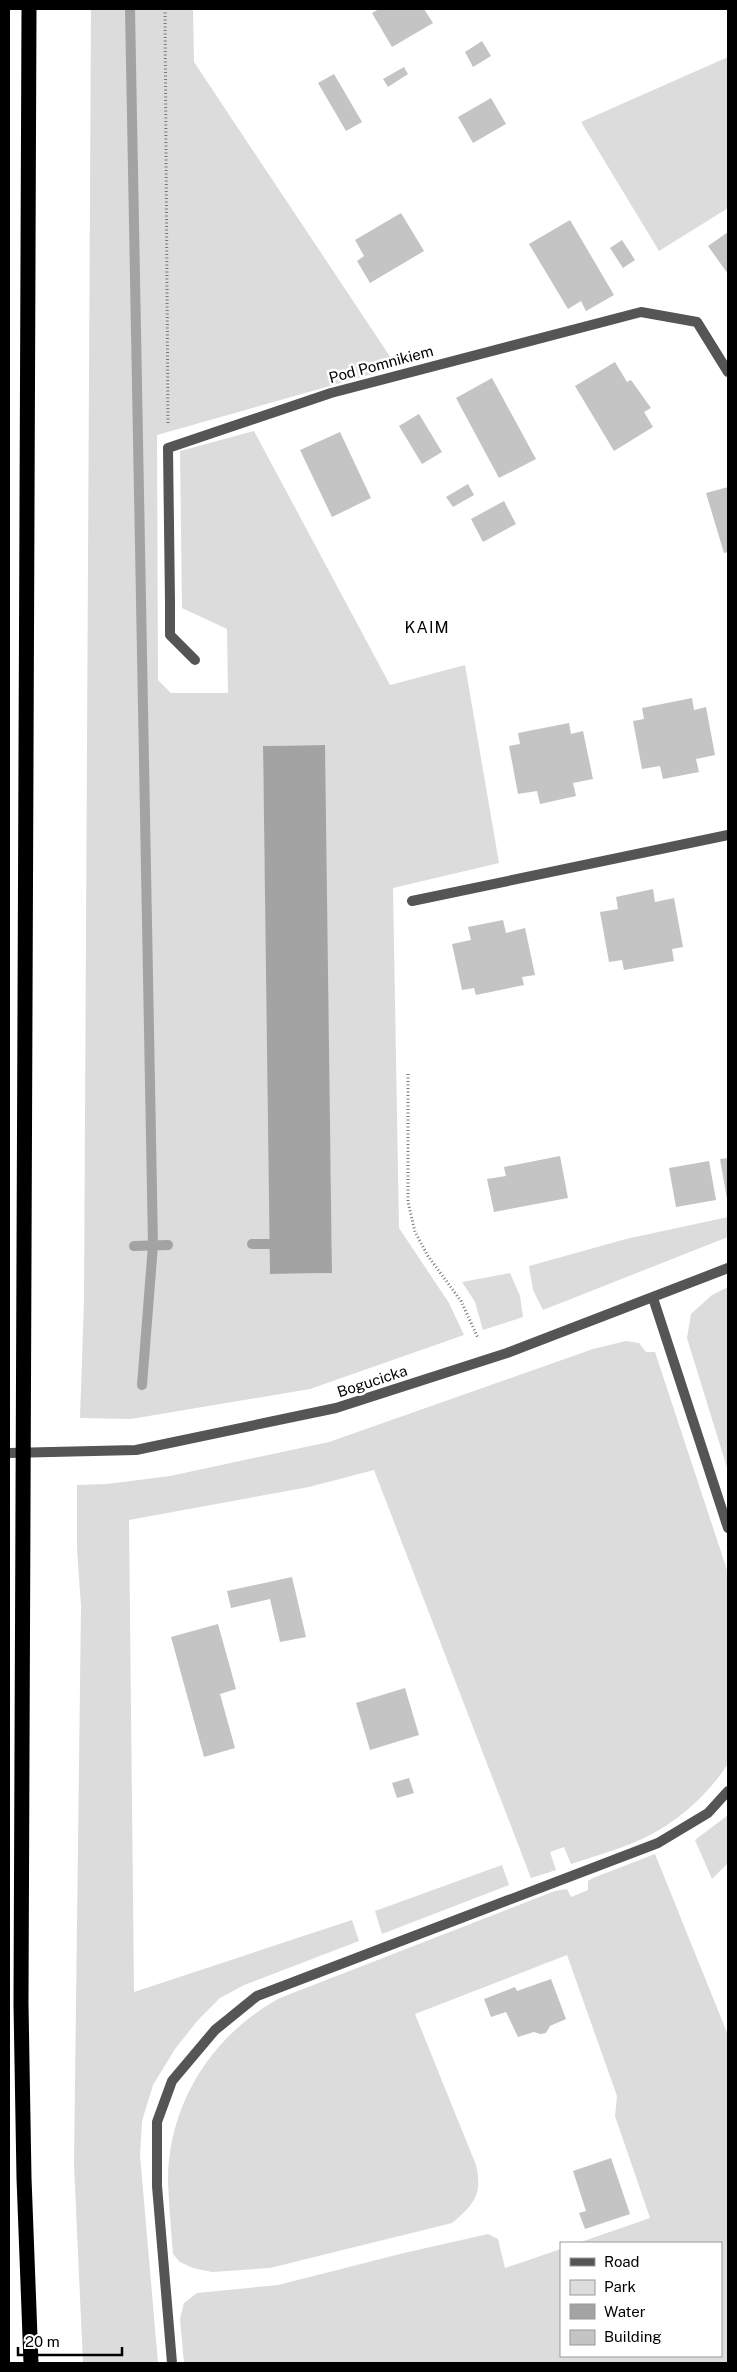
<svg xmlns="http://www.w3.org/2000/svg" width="737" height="2372" font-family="'Public Sans',sans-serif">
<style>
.green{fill:#dcdcdc;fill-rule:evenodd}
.water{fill:#a3a3a3}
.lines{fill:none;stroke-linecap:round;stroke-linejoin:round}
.stream{stroke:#a3a3a3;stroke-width:10}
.building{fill:#c4c4c4}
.path{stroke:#777;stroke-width:3;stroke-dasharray:1 2.5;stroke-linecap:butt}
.lane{stroke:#555;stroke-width:10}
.street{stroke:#555;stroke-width:10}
.highway{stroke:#000;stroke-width:15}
.labels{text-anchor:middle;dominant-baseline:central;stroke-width:5;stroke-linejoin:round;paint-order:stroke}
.street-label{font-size:15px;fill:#000;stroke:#fff}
.neighbourhood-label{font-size:16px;letter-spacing:1px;fill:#000;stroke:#fff}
</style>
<rect width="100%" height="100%" fill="#fff"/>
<g class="green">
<path d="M91,9h102l1,53 203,305 -240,68 1,245 13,13h57l-1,-64 -45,-21 -2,-157 74,-20 136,254 75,-20 34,198 -106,25 6,340 50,75 15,32 -154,54 -179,30 -51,-1 4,-117zM324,745l8,528 -61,1 -8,-528z"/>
<path d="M728,57v151l-69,43 -78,-129z"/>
<path d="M728,1217v20l-185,73 -10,-20 -4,-24 97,-27z"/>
<path d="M510,1273l10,23 3,21 -40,13 -8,-28 -13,-20z"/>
<path d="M728,1287v184l-41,-133 4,-24 21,-19z"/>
<path d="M626,1341l13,2 7,9h9l73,221v191c-19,29 -47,55 -78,71 -24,13 -53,20 -79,29l-7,-17 -14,5 6,18 -25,8 -157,-408 -65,17 -180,33 5,472 218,-72 7,21 -115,44 -24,13 -22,22 -23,29 -22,36 -11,36 -2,34 18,208h-75l-9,-198 7,-559 -4,-57v-64l30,-1 63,-8 159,-34 264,-93z"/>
<path d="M728,1815v48l-16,16 -17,-39z"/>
<path d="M655,1854l73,181v328h-544l-4,-44 4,-16 13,-10 81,-8 126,-32 84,-19 10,5 7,29 56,-19v107h160v-113h-143l72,-25 -35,-102 2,-20 -50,-141 -152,59 61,151c7,29 -2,40 -24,58l-182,45 -58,4 -19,-4 -13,-6 -7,-8c-2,-24 -4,-49 -5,-73 0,-78 45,-147 112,-183l275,-107 12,-2 4,8 17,-7v-9l5,-3z"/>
<path d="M502,1865l7,20 -127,49 -7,-23z"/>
</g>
<path class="water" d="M325,745l7,528 -62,1 -7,-528z"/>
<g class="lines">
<g class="stream">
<path d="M130,9l23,1236 -11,140"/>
<path d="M252,1244h18"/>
<path d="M134,1246l34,-1"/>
</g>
</g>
<g class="building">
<path d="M379,9h45l9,14 -41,24 -20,-34z"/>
<path d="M482,41l9,15 -18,11 -8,-15z"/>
<path d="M404,67l4,7 -20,13 -5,-8z"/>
<path d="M334,74l28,48 -16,9 -28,-48z"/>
<path d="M491,98l15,26 -33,19 -15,-26z"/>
<path d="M401,213l23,38 -54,32 -13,-22 7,-5 -9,-16z"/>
<path d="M570,220l44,75 -28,16 -5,-10 -13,8 -39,-65z"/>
<path d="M728,232v42l-20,-28z"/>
<path d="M622,240l13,20 -12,8 -13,-20z"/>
<path d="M615,362l12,20 4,-2 20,28 -7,4 9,15 -39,24 -39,-65z"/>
<path d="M492,378l44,81 -37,19 -43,-80z"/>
<path d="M419,414l23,38 -20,12 -23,-38z"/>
<path d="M340,432l31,66 -39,19 -32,-67z"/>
<path d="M468,484l6,11 -21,12 -7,-10z"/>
<path d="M728,487v65l-4,1 -18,-60z"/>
<path d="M504,501l12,23 -33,18 -12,-23z"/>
<path d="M692,698l2,12 12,-3 9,48 -19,4 3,13 -36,7 -3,-13 -18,3 -9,-48 11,-2 -2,-11z"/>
<path d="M569,723l2,11 12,-3 10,48 -20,4 3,13 -36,8 -3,-13 -19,3 -9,-48 11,-2 -2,-11z"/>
<path d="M653,889l2,13 19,-4 9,49 -11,2 2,12 -50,9 -2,-10 -13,2 -9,-50 18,-3 -2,-12z"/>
<path d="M503,920l3,13 19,-5 10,47 -13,2 2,8 -48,10 -2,-7 -12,2 -10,-46 19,-4 -3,-13z"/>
<path d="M560,1156l8,42 -74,14 -7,-33 19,-3 -2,-9z"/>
<path d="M728,1158v41h-1l-7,-40z"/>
<path d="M709,1161l7,39 -40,7 -7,-39z"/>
<path d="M292,1577l14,60 -26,5 -10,-43 -39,9 -4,-17z"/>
<path d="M218,1624l18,65 -16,5 15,54 -31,9 -33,-120z"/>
<path d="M405,1688l14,47 -49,15 -14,-47z"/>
<path d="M409,1778l5,15 -17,5 -5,-15z"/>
<path d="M551,1979l15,40 -16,7 -4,7 -6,1 -6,-2 -16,5 -12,-25 -15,5 -7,-18 31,-12 2,4z"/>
<path d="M611,2158l19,56 -45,15 -6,-16 7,-2 -13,-40z"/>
</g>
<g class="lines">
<g class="path">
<path d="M165,9l3,416"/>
<path d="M408,1074v128l7,30 13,24 33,45 17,37"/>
</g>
<g class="lane">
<path d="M170,602v33l25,25"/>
<path d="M412,901l316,-66"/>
</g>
<g class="street">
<path d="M170,602l-2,-154 163,-55 310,-81 56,10 31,50"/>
<path d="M653,1298l75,230"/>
<path d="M9,1453l127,-3 200,-42 171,-55 221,-85"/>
<path d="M172,2363l-15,-177v-64l15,-41 43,-51 42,-34 401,-153 50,-30 20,-22"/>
</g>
<path class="highway" d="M29,9l-8,1995 3,174 7,185"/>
</g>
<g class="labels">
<g class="street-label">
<text transform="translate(381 364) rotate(-15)">Pod Pomnikiem</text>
<text transform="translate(372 1381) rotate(-18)">Bogucicka</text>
</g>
<g class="neighbourhood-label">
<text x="427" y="627">KAIM</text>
</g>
</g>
<rect width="737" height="2372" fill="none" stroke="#000000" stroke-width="20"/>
<rect x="560" y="2242" width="162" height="115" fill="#ffffff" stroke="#999999"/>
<rect x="570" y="2258" width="25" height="8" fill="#555555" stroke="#999999"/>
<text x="604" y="2267" font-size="15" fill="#000000">Road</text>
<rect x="570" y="2280" width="25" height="15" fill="#dcdcdc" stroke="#999999"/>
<text x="604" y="2292" font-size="15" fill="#000000">Park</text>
<rect x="570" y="2304" width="25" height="15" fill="#a3a3a3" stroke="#999999"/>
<text x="604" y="2317" font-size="15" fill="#000000">Water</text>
<rect x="570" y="2330" width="25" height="15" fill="#c4c4c4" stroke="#999999"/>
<text x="604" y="2342" font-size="15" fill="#000000">Building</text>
<path d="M18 2347v8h104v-8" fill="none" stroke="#000000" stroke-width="2.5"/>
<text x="25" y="2347" font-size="15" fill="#000000" stroke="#ffffff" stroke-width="4" paint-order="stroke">20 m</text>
</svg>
